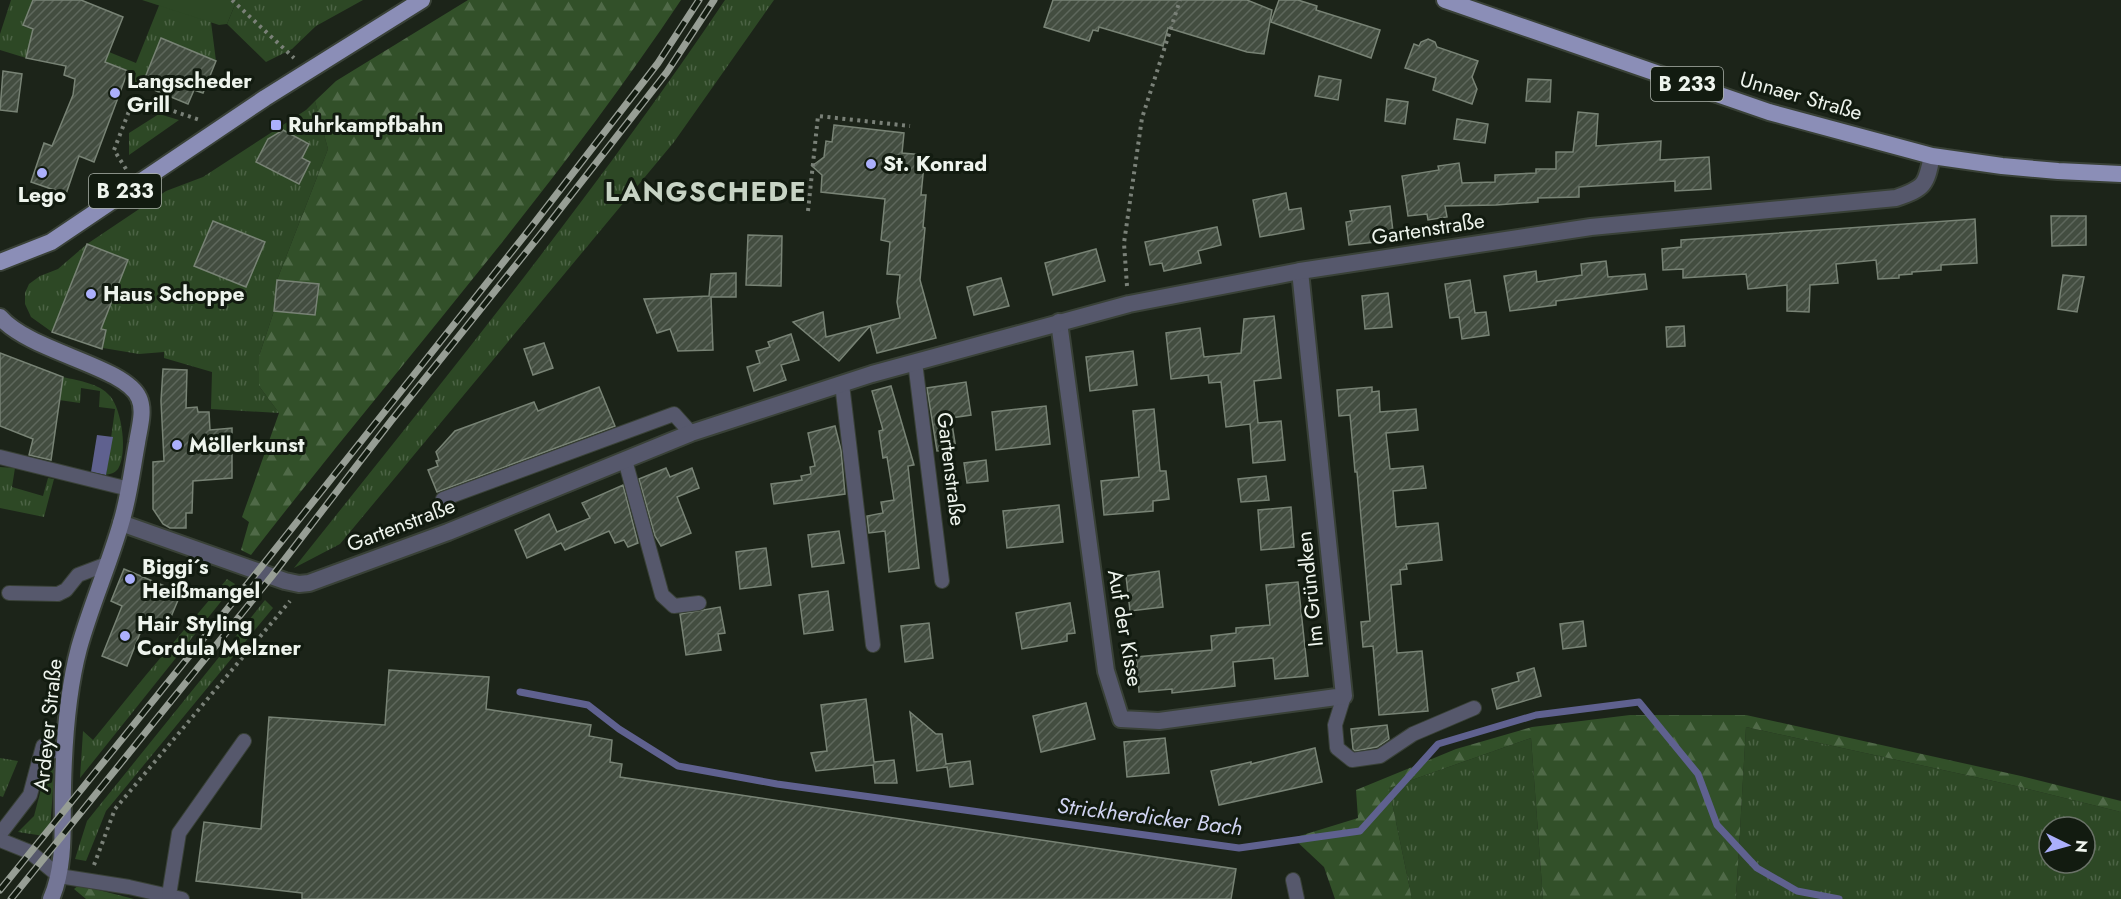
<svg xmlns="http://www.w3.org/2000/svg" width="2121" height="899" font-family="Jost,sans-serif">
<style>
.grass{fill:url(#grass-tufts);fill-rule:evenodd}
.forest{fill:url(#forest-firs)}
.pitch{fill:#2d4825}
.water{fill:#5f618f}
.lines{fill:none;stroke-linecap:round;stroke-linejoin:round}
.stream{stroke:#5f618f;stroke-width:7}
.building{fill:url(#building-hatch);stroke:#788375;stroke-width:1.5}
.service-casing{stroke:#394137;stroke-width:16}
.minor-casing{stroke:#394137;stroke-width:20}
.secondary-casing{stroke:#394137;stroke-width:20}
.primary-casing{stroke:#394137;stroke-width:20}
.path{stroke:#7a8178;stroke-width:4;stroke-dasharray:3 4.5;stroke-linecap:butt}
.service{stroke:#56586c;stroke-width:14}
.minor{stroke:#56586c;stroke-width:16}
.secondary{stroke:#747696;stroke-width:16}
.primary{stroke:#8b8eb7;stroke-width:16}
.rail-casing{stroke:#979e95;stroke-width:7}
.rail{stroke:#121b10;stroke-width:4.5;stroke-dasharray:14;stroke-linecap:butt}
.poi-dot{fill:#abaffb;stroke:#121b10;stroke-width:2}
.labels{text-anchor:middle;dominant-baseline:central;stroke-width:6;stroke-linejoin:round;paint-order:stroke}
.shield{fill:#121b10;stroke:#acb3ab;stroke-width:1.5}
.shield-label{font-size:20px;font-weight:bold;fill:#eef4ed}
.poi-label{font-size:21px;font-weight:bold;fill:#eef4ed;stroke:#121b10;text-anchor:start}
.street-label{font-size:21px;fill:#eef4ed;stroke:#121b10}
.water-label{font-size:22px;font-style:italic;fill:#d1d4f2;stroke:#121b10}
.district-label{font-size:27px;font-weight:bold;letter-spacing:1.5px;fill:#c7d3c4;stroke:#121b10}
</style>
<defs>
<pattern id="grass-tufts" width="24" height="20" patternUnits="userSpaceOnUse" patternTransform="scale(1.5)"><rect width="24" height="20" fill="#2d4825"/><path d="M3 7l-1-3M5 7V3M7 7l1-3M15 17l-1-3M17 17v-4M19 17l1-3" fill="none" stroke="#4c6345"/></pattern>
<pattern id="forest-firs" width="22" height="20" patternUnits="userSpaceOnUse" patternTransform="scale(1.5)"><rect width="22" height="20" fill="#325029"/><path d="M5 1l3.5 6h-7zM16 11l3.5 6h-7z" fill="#506a48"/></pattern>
<pattern id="building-hatch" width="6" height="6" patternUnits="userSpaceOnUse" patternTransform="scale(1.5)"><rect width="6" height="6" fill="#434d40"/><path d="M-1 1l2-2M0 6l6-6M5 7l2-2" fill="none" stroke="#5e675c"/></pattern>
</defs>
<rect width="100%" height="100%" fill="#1c2419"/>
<g class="grass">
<path d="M11,0h22l-10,26 38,15 48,11 27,11 24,-60 51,19 5,39 -55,-22 -19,46 -8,-3 2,-9 -68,-25 -42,10 -26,-8v-16z"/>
<path d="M237,0h126l-47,26 -24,23 -26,13 -39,-38z"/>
<path d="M725,0h49l-100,142 -334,402 -46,24c148,-186 298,-370 431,-568z"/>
<path d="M315,101l13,48 -51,131 -3,31 -15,45v30l20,27 -68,-4 1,-37 -48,-14v-6l-25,2 -36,-6 3,-18 -5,-1 -14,-85 -35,88 -21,-15 -6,-13v-11l4,-9 11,-8 18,-7 29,-25 79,-53 37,-14 103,-67z"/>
<path d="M159,114l20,6 -50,35v-22z"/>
<path d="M63,377c16,4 36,6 47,19 12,14 18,57 8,73 -3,4 -8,5 -12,6l9,-66 -16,-2 1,-16 -19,-3 -1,15 -21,-3z"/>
<path d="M0,467l15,1 -3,19 31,9 5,-18 6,1 -10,38 -44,-9z"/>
<path d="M227,579l8,5 -155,194 3,-47 10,9 53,-65z"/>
<path d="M265,600l8,8 -167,203 -20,50 -11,-2 12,-38z"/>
<path d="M1746,727l270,59 105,26v87h-385zM2049,827h36v36h-36z"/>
<path d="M1531,738l12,161h-131l-23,-111z"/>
<path d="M0,758l18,3 -15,36 -3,-1z"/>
<path d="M47,766h8l-5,62 -6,8 -26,-4 16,-16z"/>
</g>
<g class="forest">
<path d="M468,0h213c-130,195 -287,370 -430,555l-10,-5 8,-28 -7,-5 37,-104 -20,-27v-30l15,-45 41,4 4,-31 -42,-4 51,-131 -13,-48 21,-20z"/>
<path d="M1630,715h116l275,61 100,25v11l-105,-26 -270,-59 -10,172h-193l-12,-161 -142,50 23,111h-77l-11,-32 -31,-29 65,-20 -2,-28 100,-41 76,-22z"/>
<path d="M79,885l55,14h-48l-12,-10z"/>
</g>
<path class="pitch" d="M142,0h95l-10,24 -8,1z"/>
<path class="water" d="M97,435l16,2 -7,38 -15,-3z"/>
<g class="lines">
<path class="stream" d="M520,692l68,13 31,24 59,37 99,18 462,64 121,-17 78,-87 98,-29 103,-13 59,72 19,51 40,43 40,23 42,8"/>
</g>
<g class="building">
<path d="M33,0h48l42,17 -18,45 23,9 -34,91 -15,-6 -13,38 -35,-12 13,-39 8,3 21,-51 2,-16 -11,-4 2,-9 -40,-8 7,-29 -10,-4z"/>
<path d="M1053,0h194l25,10 -8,44 -17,-2 -79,-24 -5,18 -64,-19 -1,4 -5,-1 -4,11 -45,-14z"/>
<path d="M1279,0h19l19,6 -1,4 64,20 -9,28 -100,-36z"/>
<path d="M161,38l55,23 -13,32 -9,-3 -6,14 -46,-19z"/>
<path d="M1428,39l7,3 2,5 41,14 -6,16 5,12 -5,15 -39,-14 3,-12 -31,-10 9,-24 5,2 2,-4z"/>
<path d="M3,71l19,3 -5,38 -17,-2z"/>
<path d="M1319,76l22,4 -3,20 -23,-4z"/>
<path d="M1528,79l23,1 -1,22 -24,-1z"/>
<path d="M1387,99l21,3 -3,22 -20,-3z"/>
<path d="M1578,112l20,2 -2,32 65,-5 -1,19 49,-3 2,32 -36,2v-10l-96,6v10l-41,1v4l-42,3 -51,1 2,11 -19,3 -1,-6 -19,2 -6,-40 37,-6 -1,-4 21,-3 3,20 33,-1v-7l41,-2v-4h20v-17h17z"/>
<path d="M1457,119l31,5 -3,19 -31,-4z"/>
<path d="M834,125l70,8 -2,20 23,2 -4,40h5l-3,32 2,1 -5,52 16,58 -59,15 -7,-27 -31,35 -46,-39 30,-10 3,25 74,-19 -3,-16 3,-27 -13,-1 3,-32 -9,-2 4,-41 -64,-7 1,-17 -10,-9 12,-9 2,-16 6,1z"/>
<path d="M283,130l26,14 -7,14 8,4 -11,22 -43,-22 12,-23z"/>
<path d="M1286,193l3,17 12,-2 3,21 -44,8 -7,-37z"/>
<path d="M1390,206l4,34 -45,5 -3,-23 6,-1 -2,-10z"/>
<path d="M2051,216h35v29l-34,1z"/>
<path d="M1975,219l2,44 -36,2v5l-29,2v2l-13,1v3l-21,1 -2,-19 -40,4 2,19 -28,2 -1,27 -22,-1v-26l-39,4 -2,-15 -63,4v-9l-20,1 -1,-21 19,-2v-7z"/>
<path d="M213,221l52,21 -19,45 -52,-21z"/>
<path d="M1217,227l4,18 -23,6 3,12 -37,8 -2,-8 -12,2 -5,-23z"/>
<path d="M748,235l34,1 -1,50 -35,-1z"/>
<path d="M87,244l41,16 -27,69 5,1 -4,19 -50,-17z"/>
<path d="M1096,249l9,32 -52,14 -8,-32z"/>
<path d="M1606,261l2,16 37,-3 2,15 -91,12v4l-46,6 -6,-35 32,-5 1,11 45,-7 -1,-11z"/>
<path d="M736,273v24h-25l2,53 -35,1 -8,-22 -13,4 -13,-34 65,-3 2,-22z"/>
<path d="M2063,275l21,2 -7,35 -19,-3z"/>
<path d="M1001,278l8,28 -35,9 -7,-28z"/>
<path d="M277,280l42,4 -4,31 -41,-4z"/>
<path d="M1470,280l5,33 11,-1 3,23 -27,4 -3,-22 -9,1 -5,-34z"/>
<path d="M1388,293l4,34 -27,2 -3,-33z"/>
<path d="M1274,316l7,62 -27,3 4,42 23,-2 4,39 -32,3 -3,-39 -24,3 -5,-45 -12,1 -1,-8 -37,4 -5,-46 34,-5 4,29 37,-4 3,-34z"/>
<path d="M1684,326l1,20 -18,1 -1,-20z"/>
<path d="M791,334l8,26 -18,5 5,15 -32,11 -7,-24 13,-4 -4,-12 14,-4 -2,-5z"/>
<path d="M544,343l9,25 -20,7 -9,-26z"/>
<path d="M1133,351l4,34 -47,6 -4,-34z"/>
<path d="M0,353l63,24 -12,83 -22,-5 4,-16 -33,-13z"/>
<path d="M163,369l24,1 -1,38 11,-1 1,5h11l1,18 22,-2v50l-39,3 -1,32h-6v15h-16l-7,-4 -10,-15v-47l11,-1 -3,-60z"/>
<path d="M966,382l5,33 -20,3 5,31 -19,2 -10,-63z"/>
<path d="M891,386l23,79 -6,1 11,102 -30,4 -4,-41 -16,2 -2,-17 16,-3 -2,-11 13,-2 -7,-43 -4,1 -4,-27 4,-1 -11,-39z"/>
<path d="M599,387l16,39 -178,66 -9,-22 10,-4 -2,-5 3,-1 -3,-8 19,-21 79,-29 4,9z"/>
<path d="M1372,387v5l7,-1 1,21 36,-3 2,21 -32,3 4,36 33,-3 3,22 -33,3 3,36 42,-4 4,37 -36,4 1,5 -7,1 1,14 -10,1 6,68 25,-2 6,60 -49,4 -6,-69 -10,1 -2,-25 9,-1 -13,-149h-2l-5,-57 -11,1 -2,-26z"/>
<path d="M1046,406l4,38 -54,6 -4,-38z"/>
<path d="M1154,409l6,62h6l3,28 -16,2v10l-49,4 -3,-34 38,-4 -6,-66z"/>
<path d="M835,426l6,24 4,44 -71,10 -3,-20 31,-4 -1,-4 10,-2 -1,-7 5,-1 -7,-33z"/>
<path d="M986,460l2,21 -21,2 -3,-20z"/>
<path d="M666,468l4,9 22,-9 7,20 -22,9 14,36 -30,13 -6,-10 -16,-57z"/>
<path d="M1266,476l3,24 -28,2 -3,-23z"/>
<path d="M623,485l15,58 -10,4 -4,-7 -9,3 -6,-12 -44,19 -4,-7 -34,15 -12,-28 34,-16 8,18 33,-14 -8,-15z"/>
<path d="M1059,505l4,37 -56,6 -4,-37z"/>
<path d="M1291,507l3,40 -33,3 -3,-40z"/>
<path d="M839,531l5,32 -32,4 -4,-32z"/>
<path d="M766,548l5,37 -31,4 -4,-37z"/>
<path d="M124,569l57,24 -13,31 -21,-8 -20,50 -25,-10 20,-50 -11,-5z"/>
<path d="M1159,571l4,36 -33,4 -4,-35z"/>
<path d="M1298,582l10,94 -33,3 -2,-21 -40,4 2,24 -63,7v-4l-33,3 -3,-35 76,-7 -1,-14 25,-3v-5l34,-3 -4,-40z"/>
<path d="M828,591l5,39 -29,4 -5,-39z"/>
<path d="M1070,603l5,30 -8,1v7l-45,8 -6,-36z"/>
<path d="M720,607l5,26 -7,1 3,16 -35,5 -6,-41z"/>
<path d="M1583,621l3,25 -23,3 -3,-25z"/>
<path d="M929,623l4,35 -28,4 -4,-36z"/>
<path d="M1534,668l7,28 -44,13 -5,-20 27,-8 -2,-8z"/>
<path d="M389,670l100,7 -3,32 105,16 -2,11 23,4 -2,22 12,2 -2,13 616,92 -5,30h-929v-6l-106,-12 8,-59 57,7 8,-112 116,8z"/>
<path d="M866,699l8,63 20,-2 3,23h-22l-2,-18 -57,6 -5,-18 16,-2 -6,-46z"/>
<path d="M1086,703l9,36 -54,13 -8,-36z"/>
<path d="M910,712l26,22h6l4,30 24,-3 3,23 -23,3 -3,-20 -30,4z"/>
<path d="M1387,725l2,14 -12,8 -22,4 -2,-2 -2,-20z"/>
<path d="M1165,738l4,35 -42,4 -3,-35z"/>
<path d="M1315,748l7,34 -103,23 -8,-34 40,-9v2z"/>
</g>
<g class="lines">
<g class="service-casing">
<g id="service">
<path d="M915,362l27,219"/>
<path d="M842,384l31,261"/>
<path d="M0,457l129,32"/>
<path d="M625,460l37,135 12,11 25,-3"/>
<path d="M443,499l231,-85 17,19"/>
<path d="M9,593l49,1 8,-4 12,-15 29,-11"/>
<path d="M1344,696l-9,29 2,23 15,12 28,-4 33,-22 61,-26"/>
<path d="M0,834l30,-39 13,-49 21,8"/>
<path d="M0,840l30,12 29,24 70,11 53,12"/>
<path d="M1293,880l4,19"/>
<path d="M169,895l10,-62 65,-92"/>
</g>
</g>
<g class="minor-casing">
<g id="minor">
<path d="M1059,322l47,349 15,48 38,2 185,-25 -44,-425"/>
<path d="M121,523l164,58 14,3 10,-1 139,-51 243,-99 181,-59 257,-70 171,-33 291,-44 305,-29c29,-10 30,-13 36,-42"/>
</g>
</g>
<g class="secondary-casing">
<path id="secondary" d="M0,317c30,35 125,49 139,81 6,13 0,31 -2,45 -5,27 -8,54 -16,80 -12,42 -30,82 -42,125 -12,45 -15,93 -16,139 -1,37 3,78 -12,112"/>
</g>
<g class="primary-casing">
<g id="primary">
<path d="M1445,0l324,112 163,44 70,10 56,5 63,3"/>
<path d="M0,262l51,-20 214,-144 157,-98"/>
</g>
</g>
<g class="path">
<path d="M232,0l62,58"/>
<path d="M126,169l-12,-19 20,-52 66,22"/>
<path d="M808,211l10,-95 92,10"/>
<path d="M1127,286l-3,-43 18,-125 38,-118"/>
<path d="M94,865l21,-56 175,-208"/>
</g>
<use href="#service" class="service"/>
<use href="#minor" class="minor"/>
<use href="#secondary" class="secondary"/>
<use href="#primary" class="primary"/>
<g class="rail-casing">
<g id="rail">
<path d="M0,890l258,-319 271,-341 129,-167 41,-63"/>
<path d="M11,899l261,-323 119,-155 149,-186 127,-163 47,-72"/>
</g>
</g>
<use href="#rail" class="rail"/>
</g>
<g class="poi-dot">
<circle cx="115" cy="93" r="6"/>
<rect x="270" y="119" width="12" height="12" rx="3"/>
<circle cx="871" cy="164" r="6"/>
<circle cx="42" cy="173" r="6"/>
<circle cx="91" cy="294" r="6"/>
<circle cx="177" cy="445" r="6"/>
<circle cx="130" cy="579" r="6"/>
<circle cx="125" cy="636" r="6"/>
</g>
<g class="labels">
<g class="shield">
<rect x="1651" y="67" width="72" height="34" rx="4.5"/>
<rect x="89" y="174" width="72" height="34" rx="4.5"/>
</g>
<g class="shield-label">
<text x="1687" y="84">B 233</text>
<text x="125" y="191">B 233</text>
</g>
<g class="poi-label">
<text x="127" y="81">Langscheder<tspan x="127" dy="24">Grill</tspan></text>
<text x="288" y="125">Ruhrkampfbahn</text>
<text x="883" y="164">St. Konrad</text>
<text x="42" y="195" text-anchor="middle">Lego</text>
<text x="103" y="294">Haus Schoppe</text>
<text x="189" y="445">Möllerkunst</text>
<text x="142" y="567">Biggi´s<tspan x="142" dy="24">Heißmangel</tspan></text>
<text x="137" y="624">Hair Styling<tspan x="137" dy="24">Cordula Melzner</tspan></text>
</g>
<g class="street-label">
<text transform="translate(1801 96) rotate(16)">Unnaer Straße</text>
<text transform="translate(1428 229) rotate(-9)">Gartenstraße</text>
<text transform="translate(951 469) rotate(83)">Gartenstraße</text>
<text transform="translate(401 525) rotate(-21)">Gartenstraße</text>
<text transform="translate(1310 589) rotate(-96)">Im Gründken</text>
<text transform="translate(1125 628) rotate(80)">Auf der Kisse</text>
<text transform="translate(48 725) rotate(-84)">Ardeyer Straße</text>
</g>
<g class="water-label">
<text transform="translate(1150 816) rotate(7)">Strickherdicker Bach</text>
</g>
<g class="district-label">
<text x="706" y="191">LANGSCHEDE</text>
</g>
</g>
<g transform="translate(2067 845) rotate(95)"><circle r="28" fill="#121b10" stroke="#6a7268" stroke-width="1.5"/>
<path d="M0-4.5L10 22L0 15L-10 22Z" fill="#abaffb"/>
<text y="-9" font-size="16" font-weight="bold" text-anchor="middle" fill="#eef4ed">N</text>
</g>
</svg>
